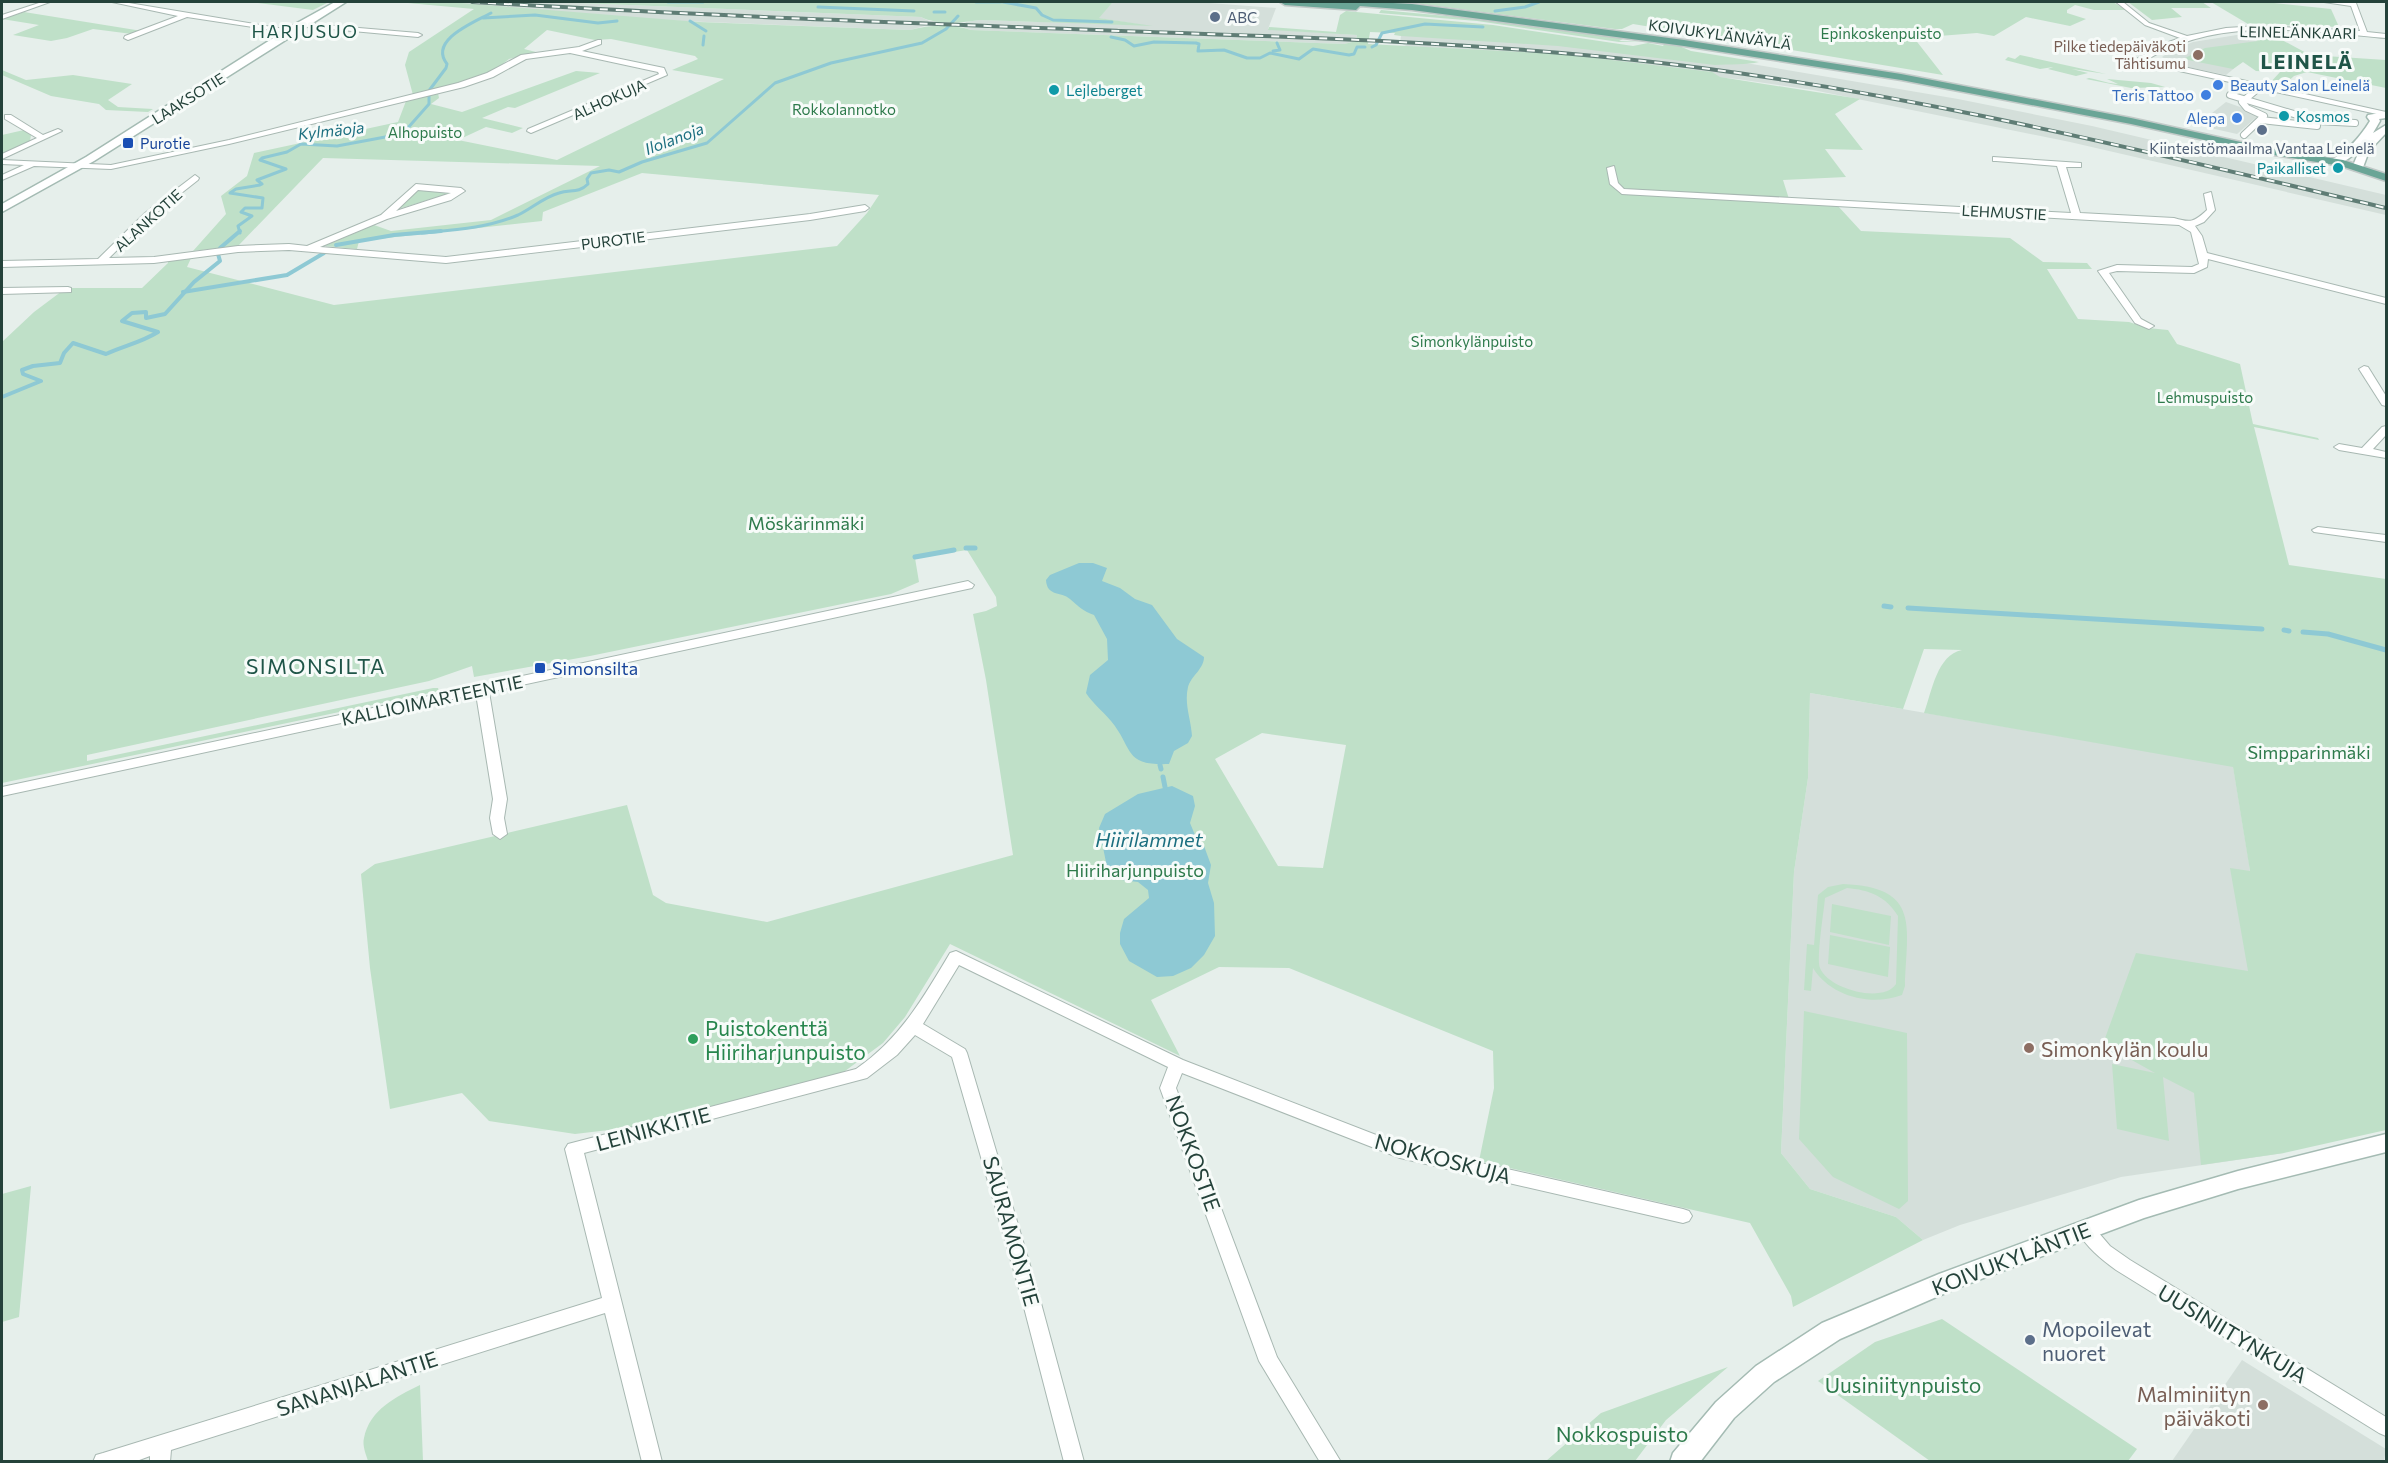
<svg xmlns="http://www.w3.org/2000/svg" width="2388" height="1463" font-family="Commissioner,sans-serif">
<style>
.built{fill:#d4dfda}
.green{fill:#bfe0c8;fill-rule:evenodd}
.water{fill:#8ec9d4}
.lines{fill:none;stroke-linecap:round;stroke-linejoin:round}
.stream-far2{stroke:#8ec9d4;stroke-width:3}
.stream-far1{stroke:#8ec9d4;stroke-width:4}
.stream{stroke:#8ec9d4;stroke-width:5}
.pedestrian-casing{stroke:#a8b8b2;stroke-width:8}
.minor-casing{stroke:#a8b8b2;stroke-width:2}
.secondary-casing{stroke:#a4bbb3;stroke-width:3}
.primary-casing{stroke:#c2cac8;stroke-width:3}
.pedestrian{stroke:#fff;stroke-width:6}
.minor{fill:#fff;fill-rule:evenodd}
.secondary{fill:#fff;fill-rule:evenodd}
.primary{fill:#6aa596;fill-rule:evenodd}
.rail-casing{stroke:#5f7d75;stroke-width:4}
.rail{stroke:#f7fbf9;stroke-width:2;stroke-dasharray:8;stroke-linecap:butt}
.service-dot{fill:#5c6f8a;stroke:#f7fbf9;stroke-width:2}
.education-dot{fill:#8d6e63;stroke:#f7fbf9;stroke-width:2}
.shop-dot{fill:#3f7fe0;stroke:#f7fbf9;stroke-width:2}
.culture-dot{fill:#0f9aa8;stroke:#f7fbf9;stroke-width:2}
.transit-dot{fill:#1a4fb4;stroke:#f7fbf9;stroke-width:2}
.leisure-dot{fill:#2e9e5b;stroke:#f7fbf9;stroke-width:2}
.labels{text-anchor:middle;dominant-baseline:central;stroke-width:6;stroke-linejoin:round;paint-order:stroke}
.far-service-label{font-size:15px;fill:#4e5e75;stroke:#f7fbf9;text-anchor:start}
.far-street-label{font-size:15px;fill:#24423a;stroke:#f7fbf9}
.far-park-label{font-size:15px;fill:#2d7a4b;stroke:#f7fbf9}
.far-education-label{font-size:15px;fill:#785e54;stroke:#f7fbf9;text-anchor:end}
.far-shop-label{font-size:15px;fill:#366cbe;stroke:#f7fbf9;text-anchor:end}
.far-culture-label{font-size:15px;fill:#0d838f;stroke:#f7fbf9;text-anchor:start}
.far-transit-label{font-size:15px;fill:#164399;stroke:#f7fbf9;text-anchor:start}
.far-water-label{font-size:16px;font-style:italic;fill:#1c6f80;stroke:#f7fbf9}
.far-quarter-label{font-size:18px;letter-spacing:1.5px;fill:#1f5548;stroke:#f7fbf9}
.park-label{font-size:18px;fill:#2d7a4b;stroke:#f7fbf9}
.transit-label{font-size:18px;fill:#164399;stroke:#f7fbf9;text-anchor:start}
.street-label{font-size:18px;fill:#24423a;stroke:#f7fbf9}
.far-district-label{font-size:20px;font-weight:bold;letter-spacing:1.5px;fill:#1f5548;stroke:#f7fbf9}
.water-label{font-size:20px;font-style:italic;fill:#1c6f80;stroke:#f7fbf9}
.quarter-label{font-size:21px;letter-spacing:1.5px;fill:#1f5548;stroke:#f7fbf9}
.near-leisure-label{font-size:21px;fill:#27864d;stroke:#f7fbf9;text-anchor:start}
.near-education-label{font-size:21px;fill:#785e54;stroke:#f7fbf9;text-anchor:start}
.near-street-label{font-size:21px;fill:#24423a;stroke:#f7fbf9}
.near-service-label{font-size:21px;fill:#4e5e75;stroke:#f7fbf9;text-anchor:start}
.near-park-label{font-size:21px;fill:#2d7a4b;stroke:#f7fbf9}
</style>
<rect width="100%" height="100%" fill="#e6efeb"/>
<g class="built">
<path d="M397,2h158l366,15 8,4 -4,5 -15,4 -306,-12z"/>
<path d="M1113,2h83l80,6 -8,21 89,6 -1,6 -12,3 -373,-14 -9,-3 4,-5 13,-2 164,5 -45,-7z"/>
<path d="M1417,33l305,26 236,40 134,27 294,69v20l-316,-73 -257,-52 -76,-11 -322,-29 -15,-7 1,-7z"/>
<path d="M2243,34l16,7 -17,21 -16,13 -52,-11 -12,-7 9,-6 22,-9z"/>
<path d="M2226,102l34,12 -23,20 -40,-9z"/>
<path d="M1810,693l423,73 16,97 35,290 -163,24 -161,48 -37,15 -27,-23 -86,-28 -29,-36 13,-281 14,-94z"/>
<path d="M2242,1360l144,89 -2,12h-212z"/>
</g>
<g class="green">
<path d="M250,2h79l-16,8z"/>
<path d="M397,2h52l250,20 211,8c19,-5 42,-6 61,0l373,14 12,-3 1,-6 -89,-5 1,-3 67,5 4,-17 6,-4 147,14 140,21 15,-3 15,3 2,-3 12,2 14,6 68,11c-12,3 -30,2 -44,3l-157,-19 -157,-10 -7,-1 1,-2 -25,-1 -2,12 192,10 152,18 8,5 140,22 -25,15 28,36 -38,-1 21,28 -63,3 6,19 48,6 24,26 149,7 33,24 44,1 5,6h-45l31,50 51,3 19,6 20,2 9,14 63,20 13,60 65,14 1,2 -65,-13 35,138 97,14v551l-102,23 -83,12 -7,-72 -31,-16 6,64 -52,-12 -5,-65 43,9 -34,-19 -17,-13 32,-88 112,18 -18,-103 20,3 -17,-104 -309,-54c8,-22 13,-58 38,-63l-38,-1 -21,60 -93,-16 -2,85 -14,94 -13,281 29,36 86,28 27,23 -130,67 -2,-11 -41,-73 -271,-62 15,-73 -1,-37 -204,-83 -70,-1 -68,33 29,56 -230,-112 -45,73 -22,26 -42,31 -207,53 -59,7 -86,-13 -27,-28 -72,16 -20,-141 -9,-94 14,-10 252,-59 26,90 13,8 101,19 246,-67 -27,-175 -13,-66 13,-3 11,-5 -1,-9 -29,-47 -52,8 4,24 -28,12 -301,62 -116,21 -2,-11 -43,15 -342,74v6l346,-73h5l1,3 -437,92v-441l32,-30 32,-24h76l26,-25v-4l24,-3 -5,11 147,38 503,-59 30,-33 12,-18 -237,-22 -99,39 -1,9 -183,20 -2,8 -33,-3 50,-21 17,6 100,-11 109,-54 -277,-8 -85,88 -45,5 33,-37 -5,-18 26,-20 7,-23 144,-31 8,-21 32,-8 1,5 -8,6 31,8 114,-41 24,2 -85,35 -7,-1 -26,11 41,10 -11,5 -26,-6 -28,13 99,20 167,-81 -52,-9 26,-11 -3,-3 -84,-17 -16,1 -48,-10 -23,19 12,3 -27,7 -14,11 -25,11 -57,14 -8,-30 4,-13 65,-43zM1262,733l84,12 -23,123 -45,-2 -63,-107z"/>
<path d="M555,2h558l-14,16 54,8 -174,-6c-17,3 -42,5 -58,-3z"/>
<path d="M1406,2h707l13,8h-32l-19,-5 -8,5v3l19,6 -16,7 -44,-9 -32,19 -17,-3 -63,5 29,37 -310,-51 -11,5h-7z"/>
<path d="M2128,2h74l9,6h-40l11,9 -30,3z"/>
<path d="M2211,2h54l66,7 8,18 -91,-3z"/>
<path d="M1381,10l120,11 124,17 -6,3h24l-24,1 -142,-21 -98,-8z"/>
<path d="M24,12l118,19 -10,3 -39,-5 -26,9 -16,3 -38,-6 26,-10 -37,-6z"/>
<path d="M2269,33l41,22 76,5v28l-79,-16 -13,4 -12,11 -13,-3 11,-12 -24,-1 -13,-9 -10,7 -50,-10 22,-11 53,-7 -15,-7z"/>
<path d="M2020,55l86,19 -34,-5 16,4 -12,3 -28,-7 5,-2 -13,2 -35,-9 3,-3 7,2z"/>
<path d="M2,70l24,10 47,-5 59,9 -24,16 10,7 35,2 -5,3 -42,-2 -7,-6 -48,-8 -49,-21z"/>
<path d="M2089,78c10,2 22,6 29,6l-11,-5 44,4 14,4 -34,1 -45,-9z"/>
<path d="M24,130l7,5 -1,6 -28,13v-19z"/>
<path d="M423,190l26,1 2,2 -56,17 19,-18z"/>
<path d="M1843,884c78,3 64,42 62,102l-3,9c-31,12 -72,1 -89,-27l-2,23 -7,-1 3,-46 7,1 4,-50 10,-8zM1847,888c22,2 39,8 51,28l-2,68c-13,20 -68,5 -76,-16 -4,-10 4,-57 5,-70z"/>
<path d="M1832,904l59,12 -2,29 -59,-13z"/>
<path d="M1830,935l60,12 -2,30 -60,-13z"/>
<path d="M1804,1011l103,22 1,168 -9,8 -66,-32 -34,-38z"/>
<path d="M31,1186l-12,131 -17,5v-128z"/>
<path d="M1942,1319l195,130 -9,12h-198l-112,-80 57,-39z"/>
<path d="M1728,1367l-62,53 -31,41h-89l55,-48z"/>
<path d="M420,1385l3,76h-55c-2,-6 -6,-16 -4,-23 6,-29 32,-41 56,-53z"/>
</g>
<g class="water">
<path d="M1079,563h14l14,5 -5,13 18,7 15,11 17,6 25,34 27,18c0,12 -13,19 -16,30 -4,17 3,32 4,49l-4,7 -14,8 -5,13c-46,2 -35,-15 -58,-43 -8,-10 -18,-17 -25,-28l4,-18 18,-15 -1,-21 -13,-24c-11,-4 -15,-8 -24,-16 -9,-8 -23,-2 -24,-19l4,-5z"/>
<path d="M1172,786l21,10 2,10 -5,17 5,12 9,11 7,19 -3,18 6,20 1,33 -11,19 -13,13 -18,8 -16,1 -28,-16 -9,-17v-11l4,-14 25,-21 -1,-8 -10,-8 -16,-2 -15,-13 -8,-39 6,-14 33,-20z"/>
</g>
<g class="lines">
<g class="stream-far2">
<path d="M668,2h35"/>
<path d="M976,2h25"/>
<path d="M1003,2l33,6 6,7 11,5 59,2"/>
<path d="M818,7l96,4"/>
<path d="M1495,11l30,-4 14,-5"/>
<path d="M934,12h11"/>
<path d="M483,18l52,-3 63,8 19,-2"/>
<path d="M690,21l16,10"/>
<path d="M1111,37l14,3 9,6 20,-4 42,1 3,1 -1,7 26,-1 23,8h13l10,-5 29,6 14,-10 36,6 5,-1 3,-7h8"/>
<path d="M703,45l1,-9"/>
<path d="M1372,47l4,-2 6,-12 43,-9 58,3"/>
<path d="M1273,51l7,-1 -3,-7"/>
<path d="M428,92l18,-24 1,-4c-19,-24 28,-42 44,-51"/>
<path d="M240,233l-2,-7 14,-10 -11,-4 4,-4h17l1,-10 -33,-5 6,-4 24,-4 2,-1 -5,-4 29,-11 -26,-9 2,-2 25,-6 14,-8 36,2 59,-11 10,-5 23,-26v-9"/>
<path d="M422,233c32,-3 66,-5 96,-18 13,-6 26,-18 41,-22 11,-4 19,1 29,-9l-1,-5 4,-6 18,-3 10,2 23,-10 65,-19 68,-60 56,-20 91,-20 24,-14 12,-13"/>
</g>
<g class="stream-far1">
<path d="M336,245l58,-10 47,-4"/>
<path d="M220,248l20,-17"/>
<path d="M183,292l104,-17 37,-22"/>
<path d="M2,397l39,-16 -18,-7 -1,-4 11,-4 27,-3 4,-10 9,-10 33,11c18,-8 36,-12 52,-22l-36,-11 10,-8 14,-1v6l19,-4 29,-32 26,-21 -2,-7"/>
</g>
<g class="stream">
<path d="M966,548h9"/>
<path d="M915,557l39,-7"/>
<path d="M1884,606l7,1"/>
<path d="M1908,608l354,21"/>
<path d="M2284,630l5,1"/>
<path d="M2303,632l25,2 58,16"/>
<path d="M1160,765l1,4"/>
<path d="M1163,777l2,10"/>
</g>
<g class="pedestrian-casing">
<g id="pedestrian">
<path d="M2230,95l87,26 38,2"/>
<path d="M2261,120l56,6"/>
<path d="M2244,135l20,-19 -17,-8 -5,-6 19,-16"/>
</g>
</g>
<g class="minor-casing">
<g id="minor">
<path d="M42,2h8l-48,17v-4z"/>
<path d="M112,2h11l173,29 -4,2 -105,-16 -59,23 -4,-2 1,-2 53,-20z"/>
<path d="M2116,2h7l26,21 38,13 39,-8 33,-2 101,5 -9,-25 -27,-4 32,1 11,29 19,2v4c-79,-7 -166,-22 -238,21l238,53v4l-248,-54v-4l25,-14 17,-6 -35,-13z"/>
<path d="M300,23l118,10 4,2 -4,2 -120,-11v-2z"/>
<path d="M598,40h3v4l-19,7 82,17 3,7 -136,58 -4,-2 1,-2 131,-55 -1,-2 -88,-19 -44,6 -33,18 -29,10 -235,57 -118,25 -77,-3 -32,14v-5l22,-10 -22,-1v-4l109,5 118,-25 229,-57 29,-10 34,-18 58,-8z"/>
<path d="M5,115h6l32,20 15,-6 4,2 -60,28v-5l35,-16 -32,-19z"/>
<path d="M1993,157l88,6v4h-15l14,46 94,5c17,5 20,4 33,-8l-3,-16 7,-2 4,18 -11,12 -9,4 7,10 5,17 179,45v6l-178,-45 -1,8 -13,6 -77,-2 -8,2 32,46 13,7 -5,3 -14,-6 -37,-52 19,-6 75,2 7,-3 -8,-32 -12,-7 -557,-31 -12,-10 -3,-16 7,-2 4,17 6,6 447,24 -14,-47 -61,-5h-3z"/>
<path d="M195,175l4,3 -1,2 -47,37 -42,41 45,-1 84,-11 51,-2 18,2 74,-31 35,-31 45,4 4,3 -14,9 -64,19 -67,28 126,10 364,-43 55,-9 4,3 -4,3 -55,9 -364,43 -157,-13 -51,2 -84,11 -152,4v-6l96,-2 47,-46zM418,190l33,3 -55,18z"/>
<path d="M68,287l3,1v4l-69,2v-6z"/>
<path d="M2364,366l4,1 18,29v10l-4,-1 -23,-36z"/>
<path d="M2386,426v9l-13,14 13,3v6l-47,-8 -5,-3 5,-3 23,4 20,-21z"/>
<path d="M2318,527l68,8v7l-72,-10 -2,-2z"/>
<path d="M968,581l6,4 -2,3 -483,104 18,107 -3,19 3,16 -7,5 -7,-5 -3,-16 3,-19 -17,-105 -474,102v-9z"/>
<path d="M956,951l227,109 219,85 281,64 6,2 3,5 -3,5 -6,2 -283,-65 -218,-85 -6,15 101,269 64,105h-21l-61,-101 -99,-273 8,-21 -209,-102 -36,59 42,25 2,4 71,239 46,170h-20l-44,-170 -68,-235 -37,-22 -18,20 -30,23 -283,75 78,309h-20l-37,-149 -434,137 -1,12h-20v-6l-16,6h-41l3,-7 7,-2 499,-155 -37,-149 3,-5 288,-75c43,-29 68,-72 94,-116z"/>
<path d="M2086,1223l6,2 18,21 20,14 256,157v19l-7,-3 -263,-163c-15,-11 -30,-23 -39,-40l3,-5z"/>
</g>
</g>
<g class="secondary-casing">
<g id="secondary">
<path d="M335,2h11l-252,159 -92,51v-8l84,-47 211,-134z"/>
<path d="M2386,112v6l-7,1 1,2 -7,12 13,-8v8l-17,18 -7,19h-8l-2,-2 8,-19c-8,7 -18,17 -29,15v-4c17,-9 29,-23 39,-39l-3,-4 1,-2z"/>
<path d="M2386,1134v18l-148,37 -94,29 -187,70 -117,51 -66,43 -40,36 -34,44h-30l3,-9 43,-51 40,-36 66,-43 117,-49 200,-74 99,-29z"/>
</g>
</g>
<g class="primary-casing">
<path id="primary" d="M1280,2h94l38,2 272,36 217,34 230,44 137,30 75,12 43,14v7l-45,-15 -73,-12 -137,-30 -230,-44 -217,-34 -272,-36 -52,-4 -4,4 -71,-5z"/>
</g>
<use href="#pedestrian" class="pedestrian"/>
<use href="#minor" class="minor"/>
<use href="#secondary" class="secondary"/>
<use href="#primary" class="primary"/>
<g class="rail-casing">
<path id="rail" d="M472,2c216,13 433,21 649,29 175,6 349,11 523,30 252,28 496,89 742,147"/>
</g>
<use href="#rail" class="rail"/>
</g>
<g class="service-dot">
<circle cx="1215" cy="17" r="6"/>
<circle cx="2262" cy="130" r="6"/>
<circle cx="2030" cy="1340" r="6"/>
</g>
<g class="education-dot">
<circle cx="2198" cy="55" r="6"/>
<circle cx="2029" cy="1048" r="6"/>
<circle cx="2263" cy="1405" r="6"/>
</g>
<g class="shop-dot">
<circle cx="2218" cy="85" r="6"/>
<circle cx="2206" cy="95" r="6"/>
<circle cx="2237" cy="118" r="6"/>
</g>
<g class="culture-dot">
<circle cx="1054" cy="90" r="6"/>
<circle cx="2284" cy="116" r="6"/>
<circle cx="2338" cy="168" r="6"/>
</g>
<g class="transit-dot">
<rect x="122" y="137" width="12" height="12" rx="3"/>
<rect x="534" y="662" width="12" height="12" rx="3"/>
</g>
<circle class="leisure-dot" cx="693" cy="1039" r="6"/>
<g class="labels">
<g class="far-service-label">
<text x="1227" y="17">ABC</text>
<text x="2262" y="148" text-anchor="middle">Kiinteistömaailma Vantaa Leinelä</text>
</g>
<g class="far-street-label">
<text transform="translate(2298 32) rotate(1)">LEINELÄNKAARI</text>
<text transform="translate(1720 34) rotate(8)">KOIVUKYLÄNVÄYLÄ</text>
<text transform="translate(188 98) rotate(-32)">LAAKSOTIE</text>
<text transform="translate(609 99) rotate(-24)">ALHOKUJA</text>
<text transform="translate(2004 212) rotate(3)">LEHMUSTIE</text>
<text transform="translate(148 220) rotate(-42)">ALANKOTIE</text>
<text transform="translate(613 240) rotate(-7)">PUROTIE</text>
</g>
<g class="far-park-label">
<text x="1881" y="33">Epinkoskenpuisto</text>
<text x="844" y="109">Rokkolannotko</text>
<text x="425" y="132">Alhopuisto</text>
<text x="1472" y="341">Simonkylänpuisto</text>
<text x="2205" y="397">Lehmuspuisto</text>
</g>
<g class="far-education-label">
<text x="2186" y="46">Pilke tiedepäiväkoti<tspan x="2186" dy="17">Tähtisumu</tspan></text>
</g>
<g class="far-shop-label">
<text x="2230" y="85" text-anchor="start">Beauty Salon Leinelä</text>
<text x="2194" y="95">Teris Tattoo</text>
<text x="2225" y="118">Alepa</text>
</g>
<g class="far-culture-label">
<text x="1066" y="90">Lejleberget</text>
<text x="2296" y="116">Kosmos</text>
<text x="2326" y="168" text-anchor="end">Paikalliset</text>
</g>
<g class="far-transit-label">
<text x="140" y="143">Purotie</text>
</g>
<g class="far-water-label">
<text transform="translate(331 130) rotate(-6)">Kylmäoja</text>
<text transform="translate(674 138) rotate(-21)">Ilolanoja</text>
</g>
<g class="far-quarter-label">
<text x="305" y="31">HARJUSUO</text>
</g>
<g class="park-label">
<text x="806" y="523">Möskärinmäki</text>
<text x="2309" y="752">Simpparinmäki</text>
<text x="1135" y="870">Hiiriharjunpuisto</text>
</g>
<g class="transit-label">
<text x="552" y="668">Simonsilta</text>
</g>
<g class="street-label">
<text transform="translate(432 700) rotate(-12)">KALLIOIMARTEENTIE</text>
</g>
<g class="far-district-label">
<text x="2307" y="61">LEINELÄ</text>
</g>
<g class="water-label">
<text x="1149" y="839">Hiirilammet</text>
</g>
<g class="quarter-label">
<text x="316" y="665">SIMONSILTA</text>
</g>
<g class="near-leisure-label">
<text x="705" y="1027">Puistokenttä<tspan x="705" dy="24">Hiiriharjunpuisto</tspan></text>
</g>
<g class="near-education-label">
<text x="2041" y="1048">Simonkylän koulu</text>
<text x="2251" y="1393" text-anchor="end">Malminiityn<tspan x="2251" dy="24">päiväkoti</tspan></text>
</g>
<g class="near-street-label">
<text transform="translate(653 1128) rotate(-15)">LEINIKKITIE</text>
<text transform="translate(1194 1153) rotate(70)">NOKKOSTIE</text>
<text transform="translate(1443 1158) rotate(15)">NOKKOSKUJA</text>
<text transform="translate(1012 1231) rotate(74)">SAURAMONTIE</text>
<text transform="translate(2011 1258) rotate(-21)">KOIVUKYLÄNTIE</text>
<text transform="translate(2233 1333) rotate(31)">UUSINIITYNKUJA</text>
<text transform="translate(357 1383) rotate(-18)">SANANJALANTIE</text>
</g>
<g class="near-service-label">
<text x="2042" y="1328">Mopoilevat<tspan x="2042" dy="24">nuoret</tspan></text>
</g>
<g class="near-park-label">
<text x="1903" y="1384">Uusiniitynpuisto</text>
<text x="1622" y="1433">Nokkospuisto</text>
</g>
</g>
<rect width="2388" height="1463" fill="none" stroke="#24423a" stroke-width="6"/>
</svg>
